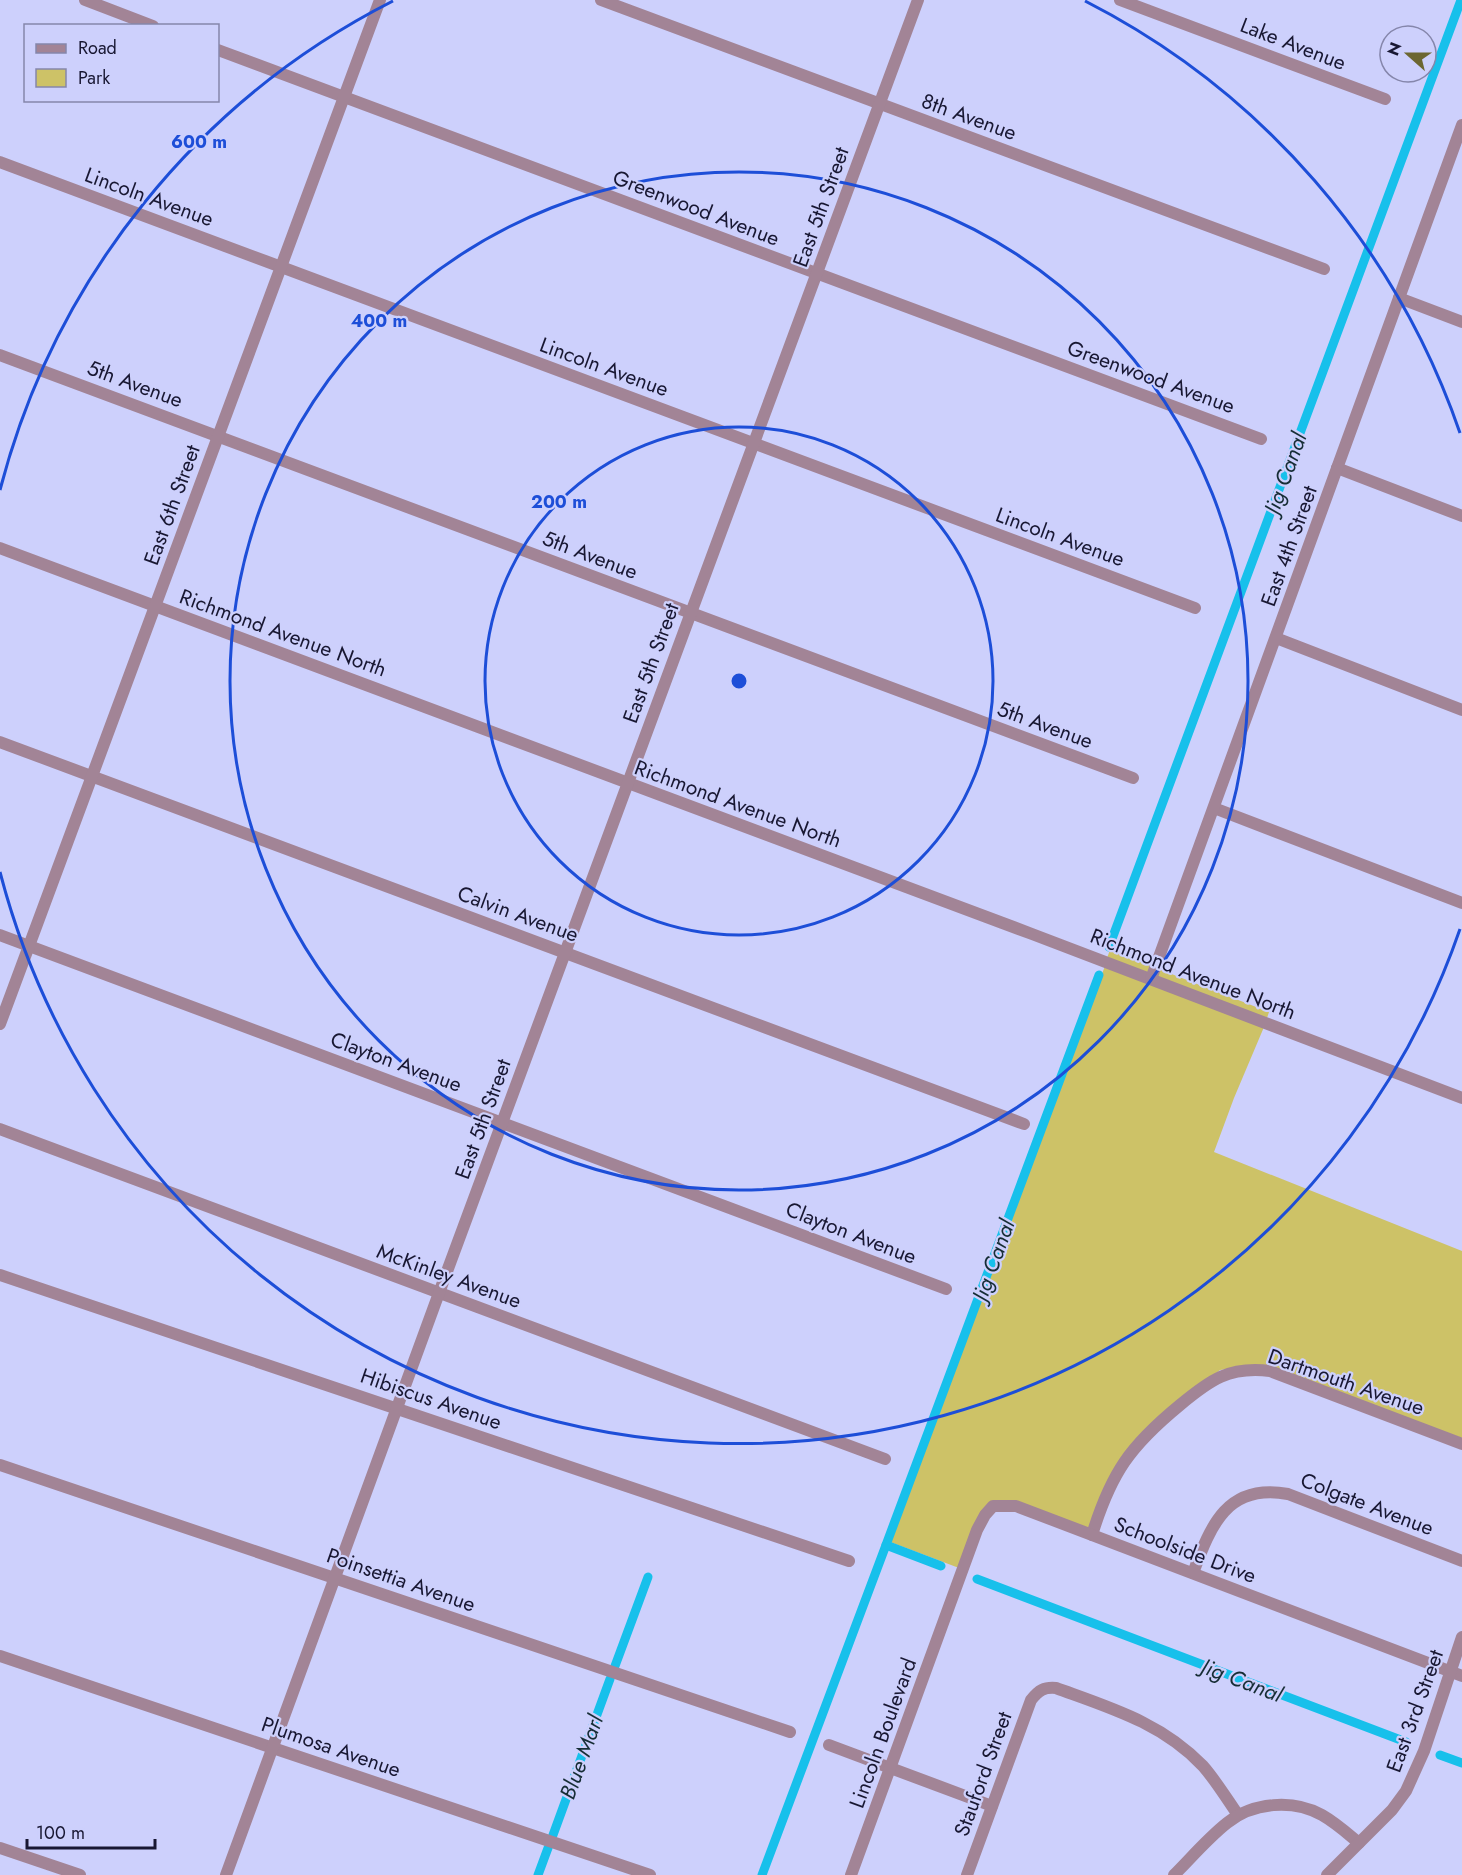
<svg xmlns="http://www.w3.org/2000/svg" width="1462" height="1875" font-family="Jost,sans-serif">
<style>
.green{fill:#cdc267}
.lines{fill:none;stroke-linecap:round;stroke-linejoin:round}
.canal{stroke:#17c0eb;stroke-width:9}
.minor{stroke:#a28496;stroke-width:12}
.ring{fill:none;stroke:#1d4ed8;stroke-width:3}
.labels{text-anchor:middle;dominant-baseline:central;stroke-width:4.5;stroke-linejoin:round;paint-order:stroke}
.street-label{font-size:21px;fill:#181732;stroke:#cdd0fc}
.water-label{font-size:22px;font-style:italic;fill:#162d35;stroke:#cdd0fc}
.centre{fill:#1d4ed8;stroke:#cdd0fc;stroke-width:3}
.ring-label{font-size:18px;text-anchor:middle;font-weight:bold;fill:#1d4ed8;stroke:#cdd0fc;stroke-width:4.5;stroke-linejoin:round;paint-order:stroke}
</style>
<rect width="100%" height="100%" fill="#cdd0fc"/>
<g class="green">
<path d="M1110,950l159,62 -2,6 -160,-60z"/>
<path d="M1105,966l159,61 -30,71 -20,54 248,99v187l-209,-73 -33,5 -77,62 -54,97 -95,-28c-21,12 -27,45 -35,67l-74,-28z"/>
</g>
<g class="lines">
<g class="canal">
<path d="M1109,947l352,-947"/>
<path d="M941,1566l-55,-21 213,-570"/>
<path d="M977,1579l429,163"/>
<path d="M615,1666l33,-89"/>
<path d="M1440,1755l22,8"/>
<path d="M553,1835l57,-156"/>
<path d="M538,1875l10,-27"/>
<path d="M762,1875l124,-330"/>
</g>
<g class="minor">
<path d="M85,0l68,26"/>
<path d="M601,0l723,269"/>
<path d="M1120,0l265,99"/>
<path d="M218,50l1043,389"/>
<path d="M0,162l1195,446"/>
<path d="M1399,298l63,24"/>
<path d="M0,355l1133,423"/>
<path d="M1337,468l125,48"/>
<path d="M0,548l1032,386 430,164"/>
<path d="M1276,638l186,72"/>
<path d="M0,742l1024,382"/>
<path d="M1214,808l248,95"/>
<path d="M0,935l946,354"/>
<path d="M1151,979l311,-854"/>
<path d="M0,1024l380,-1024"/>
<path d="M0,1129l885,330"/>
<path d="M0,1275l849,286"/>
<path d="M0,1465l790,267"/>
<path d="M1092,1535c19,-62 38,-89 88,-130 30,-25 49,-39 90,-34l192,73"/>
<path d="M1193,1573c18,-48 34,-90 95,-79l174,67"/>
<path d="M0,1656l650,219"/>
<path d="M829,1745l163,61"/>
<path d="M0,1848l80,27"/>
<path d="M226,1875l213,-582 479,-1293"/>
<path d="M851,1875l126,-345 8,-15 8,-9h23l446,170"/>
<path d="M967,1875l64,-175c8,-10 13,-13 25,-12 55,20 106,35 147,78 13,15 24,33 35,49"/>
<path d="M1174,1875c17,-17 34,-37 53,-52 26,-21 66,-24 95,-8 14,8 25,18 37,28"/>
<path d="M1327,1875l65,-65 14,-19 18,-40 38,-114"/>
</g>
</g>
<g class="ring">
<circle cx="739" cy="681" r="254"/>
<circle cx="739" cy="681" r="509"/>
<path d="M1460 929A763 763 0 0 1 0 872M0 490A763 763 0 0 1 393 1M1085 1A763 763 0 0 1 1460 433"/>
</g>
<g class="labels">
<g class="street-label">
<text transform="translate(1293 44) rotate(21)">Lake Avenue</text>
<text transform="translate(969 117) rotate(20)">8th Avenue</text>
<text transform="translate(149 197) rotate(20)">Lincoln Avenue</text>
<text transform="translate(821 207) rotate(-70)">East 5th Street</text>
<text transform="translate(696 208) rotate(21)">Greenwood Avenue</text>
<text transform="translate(604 367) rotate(20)">Lincoln Avenue</text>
<text transform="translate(1151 377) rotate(20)">Greenwood Avenue</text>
<text transform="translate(135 384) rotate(20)">5th Avenue</text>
<text transform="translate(172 505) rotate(-70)">East 6th Street</text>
<text transform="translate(1060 537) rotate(20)">Lincoln Avenue</text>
<text transform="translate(1289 546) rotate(-70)">East 4th Street</text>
<text transform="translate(590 555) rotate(21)">5th Avenue</text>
<text transform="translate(283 633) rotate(20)">Richmond Avenue North</text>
<text transform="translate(651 663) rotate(-70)">East 5th Street</text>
<text transform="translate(1045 725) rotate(20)">5th Avenue</text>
<text transform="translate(738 804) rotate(20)">Richmond Avenue North</text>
<text transform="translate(518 914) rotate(20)">Calvin Avenue</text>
<text transform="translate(1193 974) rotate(21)">Richmond Avenue North</text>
<text transform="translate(396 1062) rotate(20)">Clayton Avenue</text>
<text transform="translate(483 1119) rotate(-70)">East 5th Street</text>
<text transform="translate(851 1233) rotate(21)">Clayton Avenue</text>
<text transform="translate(449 1276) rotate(20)">McKinley Avenue</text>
<text transform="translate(1346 1382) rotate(19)">Dartmouth Avenue</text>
<text transform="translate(431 1399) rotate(19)">Hibiscus Avenue</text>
<text transform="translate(1367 1504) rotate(21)">Colgate Avenue</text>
<text transform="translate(1185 1550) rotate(21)">Schoolside Drive</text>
<text transform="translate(401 1580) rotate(19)">Poinsettia Avenue</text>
<text transform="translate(1415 1711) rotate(-70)">East 3rd Street</text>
<text transform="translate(883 1733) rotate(-70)">Lincoln Boulevard</text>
<text transform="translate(331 1747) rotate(19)">Plumosa Avenue</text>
<text transform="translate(983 1774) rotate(-70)">Stauford Street</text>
</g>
<g class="water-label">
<text transform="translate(1285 473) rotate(-70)">Jig Canal</text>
<text transform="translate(993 1260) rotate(-70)">Jig Canal</text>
<text transform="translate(1242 1680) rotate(21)">Jig Canal</text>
<text transform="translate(581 1757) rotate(-70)">Blue Marl</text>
</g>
</g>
<circle cx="739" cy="681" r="9" class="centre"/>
<g class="ring-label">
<text x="199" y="148">600 m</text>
<text x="379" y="327">400 m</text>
<text x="559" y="508">200 m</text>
</g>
<rect x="24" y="24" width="195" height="78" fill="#cdd0fc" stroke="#8586ab" stroke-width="1.5"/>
<rect x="36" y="44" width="30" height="9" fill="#a28496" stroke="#8586ab" stroke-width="1.5"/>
<text x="78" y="54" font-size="18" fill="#181732">Road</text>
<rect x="36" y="69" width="30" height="18" fill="#cdc267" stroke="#8586ab" stroke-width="1.5"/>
<text x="78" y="84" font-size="18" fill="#181732">Park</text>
<g transform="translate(1408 54) rotate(291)"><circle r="28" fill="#cdd0fc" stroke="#8586ab" stroke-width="1.5"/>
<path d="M0-4.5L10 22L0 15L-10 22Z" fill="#6c6632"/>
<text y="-9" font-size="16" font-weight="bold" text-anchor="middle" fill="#181732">N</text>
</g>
<path d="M27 1839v9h128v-9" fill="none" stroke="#181732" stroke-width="3"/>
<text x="36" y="1839" font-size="18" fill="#181732" stroke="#cdd0fc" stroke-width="4.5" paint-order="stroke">100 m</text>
</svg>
